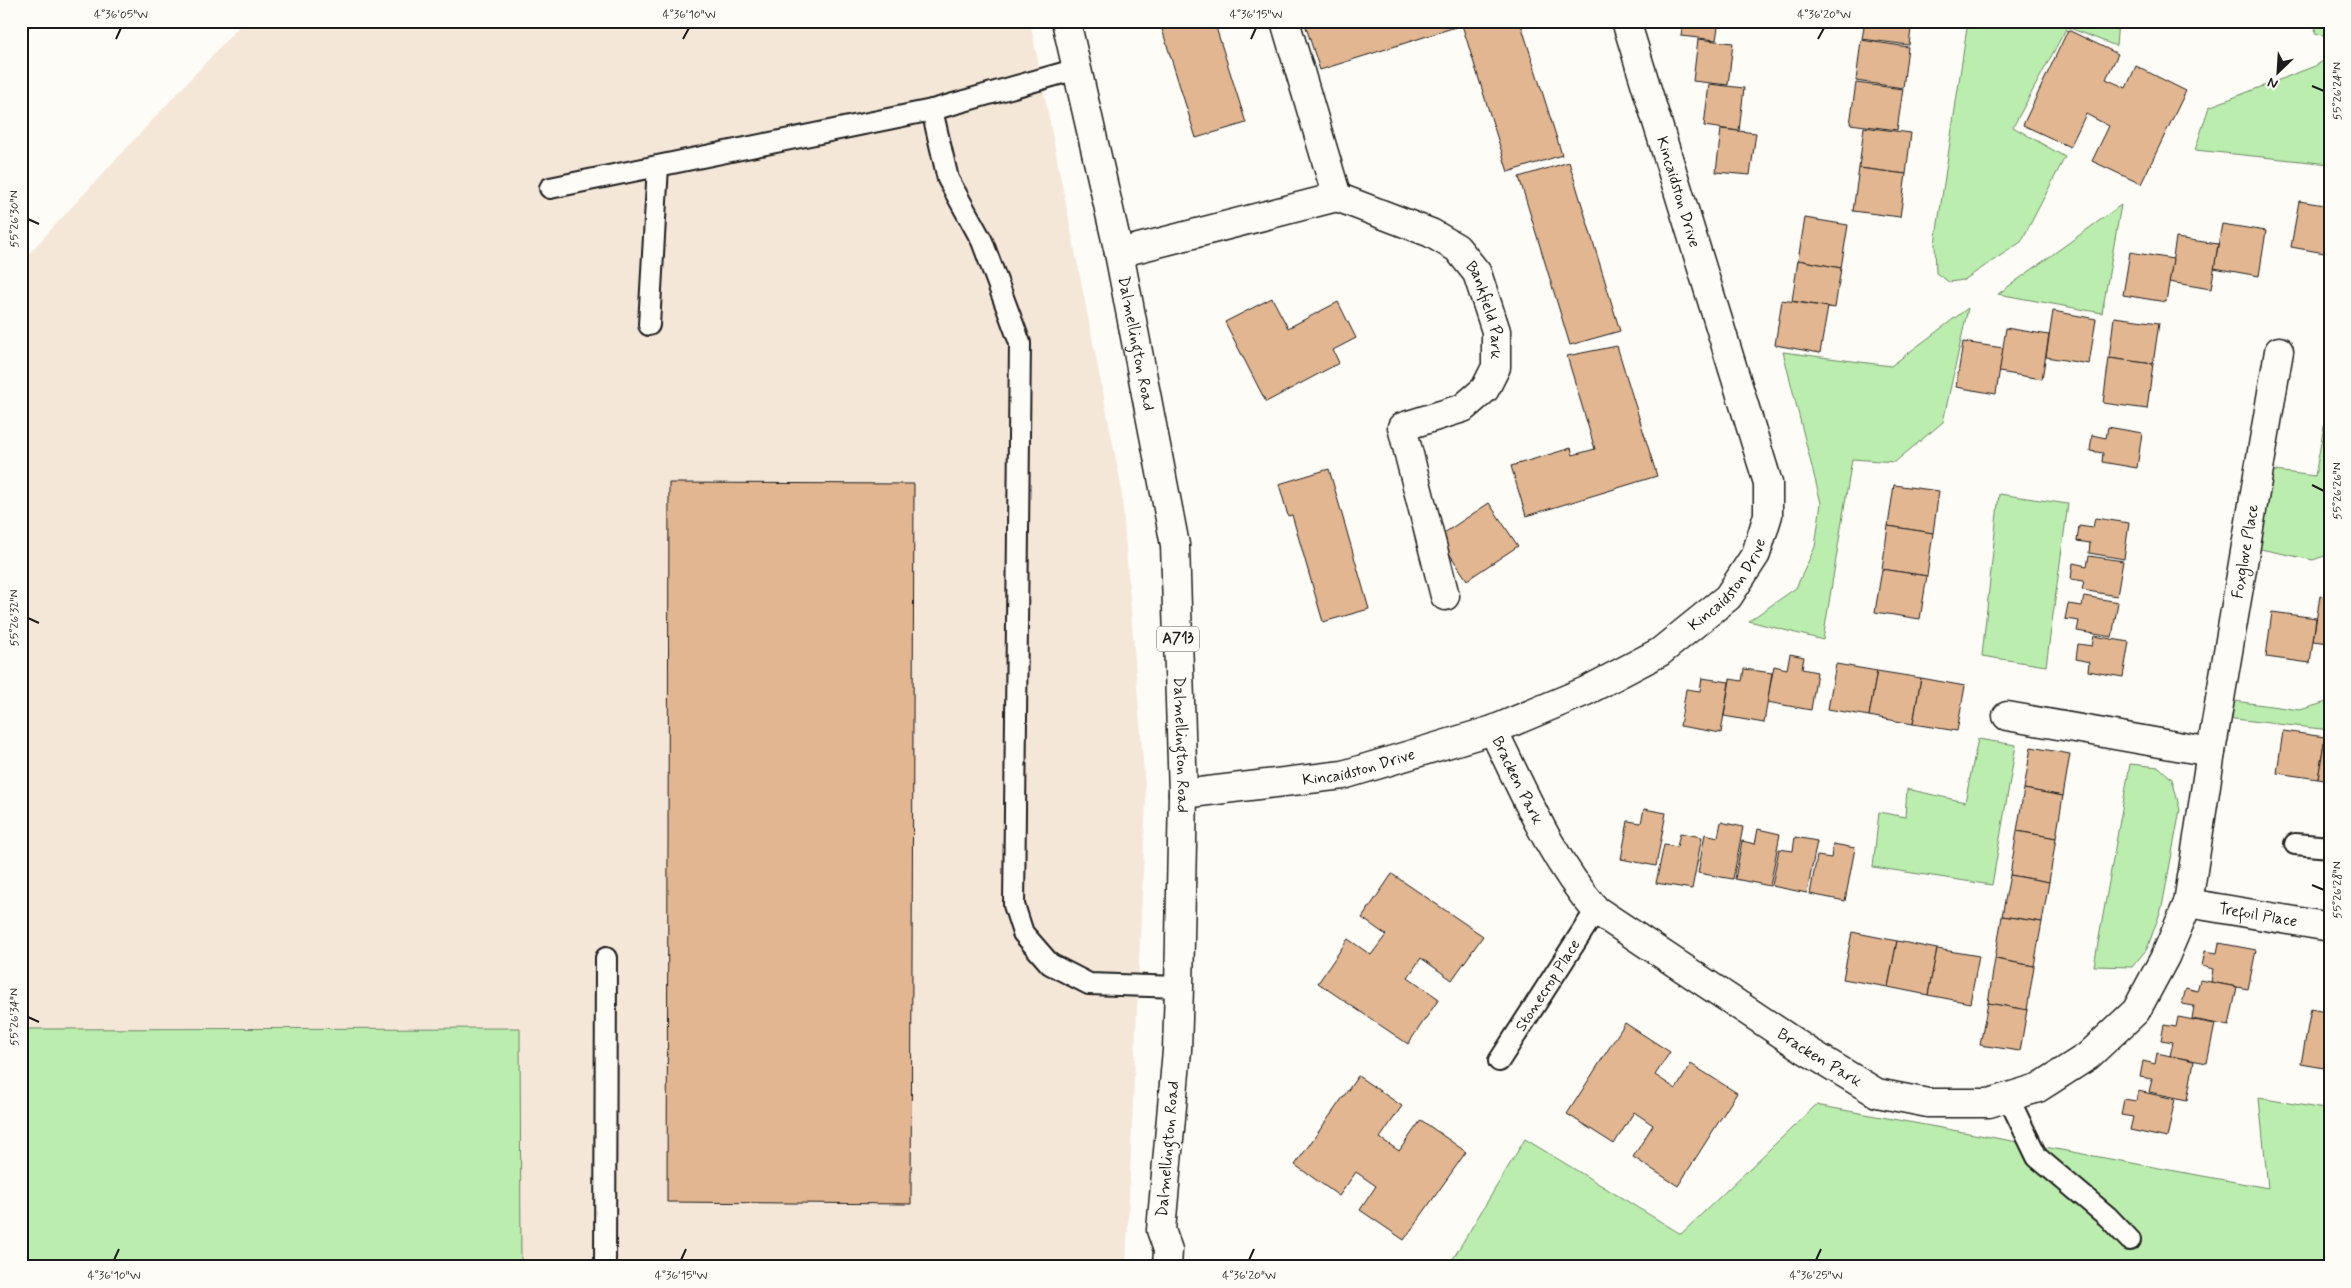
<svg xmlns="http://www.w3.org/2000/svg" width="2351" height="1288" font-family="Mynerve,sans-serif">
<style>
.built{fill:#f5e7d8}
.green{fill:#bbeeae;stroke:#6c8565}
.building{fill:#e1b691;stroke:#1c1c1c}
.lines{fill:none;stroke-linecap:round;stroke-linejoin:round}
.lane-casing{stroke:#1c1c1c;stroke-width:24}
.street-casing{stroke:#1c1c1c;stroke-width:31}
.secondary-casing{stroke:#1c1c1c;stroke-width:31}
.primary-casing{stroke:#1c1c1c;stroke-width:31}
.lane{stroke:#fdfcf7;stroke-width:20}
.street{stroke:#fdfcf7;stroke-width:28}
.secondary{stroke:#fdfcf7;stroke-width:28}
.primary{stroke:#fdfcf7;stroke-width:28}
.ticks{fill:none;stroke:#1c1c1c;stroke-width:2}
.labels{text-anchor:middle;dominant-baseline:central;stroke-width:4;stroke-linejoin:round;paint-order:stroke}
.shield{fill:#fdfcf7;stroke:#605f5e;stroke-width:1}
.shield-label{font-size:15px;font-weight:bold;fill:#1c1c1c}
.street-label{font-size:16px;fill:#1c1c1c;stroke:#fdfcf7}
.neatline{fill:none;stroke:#1c1c1c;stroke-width:2}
.ticks-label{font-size:12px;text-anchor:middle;fill:#1c1c1c}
</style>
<rect width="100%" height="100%" fill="#fdfcf7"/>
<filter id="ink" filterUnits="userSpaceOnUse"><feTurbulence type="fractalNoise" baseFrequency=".02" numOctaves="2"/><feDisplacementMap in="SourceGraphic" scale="10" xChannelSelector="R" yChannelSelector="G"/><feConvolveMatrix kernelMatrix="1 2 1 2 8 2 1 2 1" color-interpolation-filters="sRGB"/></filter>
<g filter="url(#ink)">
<path class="built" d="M244,21h786l91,464 25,314 -20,468h-1105v-1005z"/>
<g class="green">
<path d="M1968,21h150l-2,25 -49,-19 -54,100 52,30 -44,85 -57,38 -15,2 -13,-9 -1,-29z"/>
<path d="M2316,21h14v15l-15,-2z"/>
<path d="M2330,57v107l-135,-14 14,-43 106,-41z"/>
<path d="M2121,205l-19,108 -104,-19z"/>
<path d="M1968,308l-25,114 -48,40 -43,-3 -29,181 -74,-19 47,-33 19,-41 6,-44 -38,-151 108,14z"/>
<path d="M2325,420h5v134l-17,6 -67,-14 13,-77 56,7z"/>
<path d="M1999,494l69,10 -22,162 -64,-10z"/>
<path d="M2220,699l80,11 30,-9v29l-113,-13z"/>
<path d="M1978,739l38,6 -24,140 -119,-18 6,-55 26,5 2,-28 58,13z"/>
<path d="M2130,764l29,3 13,12 8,31 -18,97 -15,42 -15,18 -38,-1z"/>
<path d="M520,1028l1,239h-500v-238z"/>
<path d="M2259,1098l71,12v157h-882l77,-128 156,95 135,-129 452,83z"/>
</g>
<g class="building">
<path d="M1175,21h39l32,102 -50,15 -35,-112z"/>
<path d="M1304,21h216l42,134 -54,17 -46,-147 -142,45z"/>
<path d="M1683,21h36l-3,19 -35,-4z"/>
<path d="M1865,21h47l-3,24 -47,-6z"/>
<path d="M2068,30l50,24 -12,25 20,9 10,-22 50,25 -45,93 -49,-23 17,-35 -23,-12 -16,33 -47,-22z"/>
<path d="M1698,39l35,4 -5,42 -35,-4z"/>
<path d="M1861,40l47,7 -5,41 -47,-7z"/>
<path d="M1856,83l47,6 -6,41 -47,-6z"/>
<path d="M1709,84l35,4 -5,43 -35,-5z"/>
<path d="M1864,127l47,6 -5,41 -47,-6z"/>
<path d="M1721,129l35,4 -6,42 -34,-3z"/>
<path d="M1569,162l51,169 -50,14 -51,-168z"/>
<path d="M1859,168l47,6 -6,43 -47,-6z"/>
<path d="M2299,201l31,5v48l-39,-7z"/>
<path d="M1805,218l43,7 -7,43 -43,-8z"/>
<path d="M2222,224l44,7 -7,45 -45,-8z"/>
<path d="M2176,238l42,6 -7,45 -42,-7z"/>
<path d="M2130,252l43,7 -7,43 -43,-7z"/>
<path d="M1798,260l43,8 -6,40 -43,-7z"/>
<path d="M1272,298l16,30 50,-26 18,36 -23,12 6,13 -73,39 -41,-80z"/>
<path d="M1782,300l46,7 -8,46 -45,-8z"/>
<path d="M2053,311l43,8 -7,45 -43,-7z"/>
<path d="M2114,317l45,6 -6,41 -44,-6z"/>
<path d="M2006,328l43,7 -7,44 -43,-7z"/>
<path d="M1963,342l40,6 -7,46 -40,-7z"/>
<path d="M1617,346l40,130 -131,40 -15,-50 60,-18 2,7 22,-6 -28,-93z"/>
<path d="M2109,358l44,6 -6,45 -44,-6z"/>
<path d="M2108,427l34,6 -5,35 -35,-6 1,-9 -13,-2 2,-16 14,3z"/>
<path d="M1329,469l40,140 -46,13 -31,-107 -4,1 -9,-32z"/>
<path d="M669,483l245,1 -3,720 -244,-2z"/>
<path d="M1894,485l45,6 -6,42 -45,-7z"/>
<path d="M1489,503l29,43 -51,34 -29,-43z"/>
<path d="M2095,518l34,5 -5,36 -35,-6 1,-10 -13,-2 2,-15 14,2z"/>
<path d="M1888,526l45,7 -6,43 -45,-7z"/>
<path d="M2089,556l34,5 -6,35 -35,-6 2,-9 -13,-2 2,-16 14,3z"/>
<path d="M1882,569l45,7 -7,43 -45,-7z"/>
<path d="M2084,596l34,6 -6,35 -35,-6 2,-10 -14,-2 3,-15 14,2z"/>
<path d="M2320,596l10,2v45l-17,-2z"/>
<path d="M2272,612l44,6 -6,45 -44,-6z"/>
<path d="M2094,636l35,6 -6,35 -35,-6 1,-9 -13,-3 2,-15 14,2z"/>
<path d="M1790,654l14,3 -2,12 15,3 -6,38 -44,-8 7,-36 13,3z"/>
<path d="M1836,664l41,7 -8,45 -41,-7z"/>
<path d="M1744,669l28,4 -8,50 -40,-7 6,-37 12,2z"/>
<path d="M1877,671l44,7 -8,46 -44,-8z"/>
<path d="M1702,678l27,4 -8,51 -41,-7 6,-37 14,2z"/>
<path d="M1921,678l44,8 -8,45 -44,-7z"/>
<path d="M2283,731l42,6 -7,42 -41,-6z"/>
<path d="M2325,737h5v44l-12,-2z"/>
<path d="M2031,747l39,7 -7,42 -39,-7z"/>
<path d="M2024,789l39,7 -7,42 -39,-7z"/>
<path d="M1644,809l22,4 -10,53 -35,-7 7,-38 13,2z"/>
<path d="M1721,822l22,5 -10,52 -35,-6 7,-39 13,3z"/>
<path d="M1758,829l22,5 -10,52 -35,-7 7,-38 13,3z"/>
<path d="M2017,831l39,7 -7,44 -39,-7z"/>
<path d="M1680,833l22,4 -10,52 -36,-6 8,-38 13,2z"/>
<path d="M1795,837l22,4 -10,52 -35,-7 7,-37 14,2z"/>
<path d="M1833,844l22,4 -10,53 -35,-7 7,-38 14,2z"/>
<path d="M1392,874l91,62 -31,44 -31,-22 -13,19 31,22 -31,45 -90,-61 30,-44 23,16 15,-20 -24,-17z"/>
<path d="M2010,875l39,7 -7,40 -40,-6z"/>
<path d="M2002,916l40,6 -8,44 -39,-7z"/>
<path d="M1852,932l45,9 -9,46 -45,-8z"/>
<path d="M1897,941l40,8 -9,46 -40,-8z"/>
<path d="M2219,943l37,7 -8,39 -37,-7 2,-13 -11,-3 3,-15 12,2z"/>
<path d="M1937,949l42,7 -9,47 -42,-8z"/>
<path d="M1995,959l39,7 -7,44 -39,-7z"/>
<path d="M2200,980l37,7 -8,39 -37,-7 2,-13 -12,-2 4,-16 11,3z"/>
<path d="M1988,1003l39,7 -7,41 -40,-6z"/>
<path d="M2311,1009l19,4v56l-29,-5z"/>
<path d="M2178,1017l37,7 -8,39 -37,-7 3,-14 -12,-2 3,-15 12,2z"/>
<path d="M1625,1023l45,29 -15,23 21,14 15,-25 46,29 -59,93 -45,-29 20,-32 -19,-13 -20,32 -47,-30z"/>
<path d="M2157,1053l37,8 -7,39 -38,-8 3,-13 -12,-2 3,-16 12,3z"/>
<path d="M1358,1076l44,30 -22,32 19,13 22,-31 45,32 -62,88 -44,-30 16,-24 -20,-14 -17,24 -44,-31z"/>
<path d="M2138,1091l37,8 -8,39 -37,-8 3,-13 -12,-2 3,-16 12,2z"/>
</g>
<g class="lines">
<g class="lane-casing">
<g id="lane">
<path d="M932,110l16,69 34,62 38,102 -6,562 9,28 27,31 39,20 90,3"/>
<path d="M550,188l382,-78 145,-41"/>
<path d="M649,325l9,-159"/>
<path d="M2295,844l35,3"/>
<path id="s1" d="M1499,1061l97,-151"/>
<path d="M2008,1097l29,60 71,60 22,23"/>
<path d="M605,1267l1,-309"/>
</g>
</g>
<g class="street-casing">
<g id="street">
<path id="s2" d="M1337,197l94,36 26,15 20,25 19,58v36l-11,22 -22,19 -61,19 43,169"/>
<path d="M1119,253l218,-56 -52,-176"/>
<path d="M2007,716l204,36"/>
<path id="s3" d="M1493,730c31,62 57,127 103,180l210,140 71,43 51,10h61l49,-15 50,-32 48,-45 29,-54 23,-54 23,-151 68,-401"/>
<path id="s4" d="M2188,903l142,24"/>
</g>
</g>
<g class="secondary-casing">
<g id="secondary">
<path id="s5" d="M1183,794l160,-19 150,-45 93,-39 74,-39 68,-55 28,-43 12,-39v-32l-142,-462"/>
</g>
</g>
<g class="primary-casing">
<g id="primary">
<path id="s6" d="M1066,21l53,232 56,292 8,249 -4,193 -2,63 -16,180 7,20 -1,17"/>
</g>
</g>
<use href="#lane" class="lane"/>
<use href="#street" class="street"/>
<use href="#secondary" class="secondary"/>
<use href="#primary" class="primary"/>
</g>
</g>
<path class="ticks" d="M116,39l5,-11M683,39l6,-11M1251,39l5,-11M1818,39l6,-11M2312,86l12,5M28,219l11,5M2312,485l12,6M28,618l11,5M2312,885l12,5M28,1017l11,5M114,1260l5,-11M681,1260l5,-11M1249,1260l5,-11M1816,1260l5,-11"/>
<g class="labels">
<rect class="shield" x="1157" y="626.5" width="42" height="25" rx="4"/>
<g class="shield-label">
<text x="1178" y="639">A713</text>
</g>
<g class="street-label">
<text transform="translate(1678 192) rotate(73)">Kincaidston Drive</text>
<text stroke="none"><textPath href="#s2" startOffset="201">Bankfield Park</textPath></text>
<text stroke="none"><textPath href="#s6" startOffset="330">Dalmellington Road</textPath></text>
<text stroke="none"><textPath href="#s3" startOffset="1309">Foxglove Place</textPath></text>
<text stroke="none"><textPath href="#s5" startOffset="599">Kincaidston Drive</textPath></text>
<text stroke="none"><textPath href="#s6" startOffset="735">Dalmellington Road</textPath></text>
<text stroke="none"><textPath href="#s5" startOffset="178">Kincaidston Drive</textPath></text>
<text stroke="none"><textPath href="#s3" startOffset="56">Bracken Park</textPath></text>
<text stroke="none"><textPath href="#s4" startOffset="71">Trefoil Place</textPath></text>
<text stroke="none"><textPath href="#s1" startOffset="90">Stonecrop Place</textPath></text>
<text stroke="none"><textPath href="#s3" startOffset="476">Bracken Park</textPath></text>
<text transform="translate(1168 1149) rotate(-85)">Dalmellington Road</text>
</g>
</g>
<rect width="2351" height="1288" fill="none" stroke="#fdfcf7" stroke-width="55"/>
<g transform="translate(2278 72) rotate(205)" stroke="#fdfcf7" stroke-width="4" paint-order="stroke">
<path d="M0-4L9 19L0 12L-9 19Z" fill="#1c1c1c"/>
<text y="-8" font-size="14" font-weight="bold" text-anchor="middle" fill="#1c1c1c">N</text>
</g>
<rect x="28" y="28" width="2296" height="1232" class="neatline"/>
<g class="ticks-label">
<text x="121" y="18">4°36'05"W</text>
<text x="689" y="18">4°36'10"W</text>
<text x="1256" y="18">4°36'15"W</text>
<text x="1824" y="18">4°36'20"W</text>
<text transform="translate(2337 91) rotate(-90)" y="4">55°26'24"N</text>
<text transform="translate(14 219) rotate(-90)" y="4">55°26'30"N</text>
<text transform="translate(2337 491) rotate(-90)" y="4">55°26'26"N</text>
<text transform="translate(14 618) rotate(-90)" y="4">55°26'32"N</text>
<text transform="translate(2337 890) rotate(-90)" y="4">55°26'28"N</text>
<text transform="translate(14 1017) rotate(-90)" y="4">55°26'34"N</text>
<text x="114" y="1279">4°36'10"W</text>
<text x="681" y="1279">4°36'15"W</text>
<text x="1249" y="1279">4°36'20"W</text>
<text x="1816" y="1279">4°36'25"W</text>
</g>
</svg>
